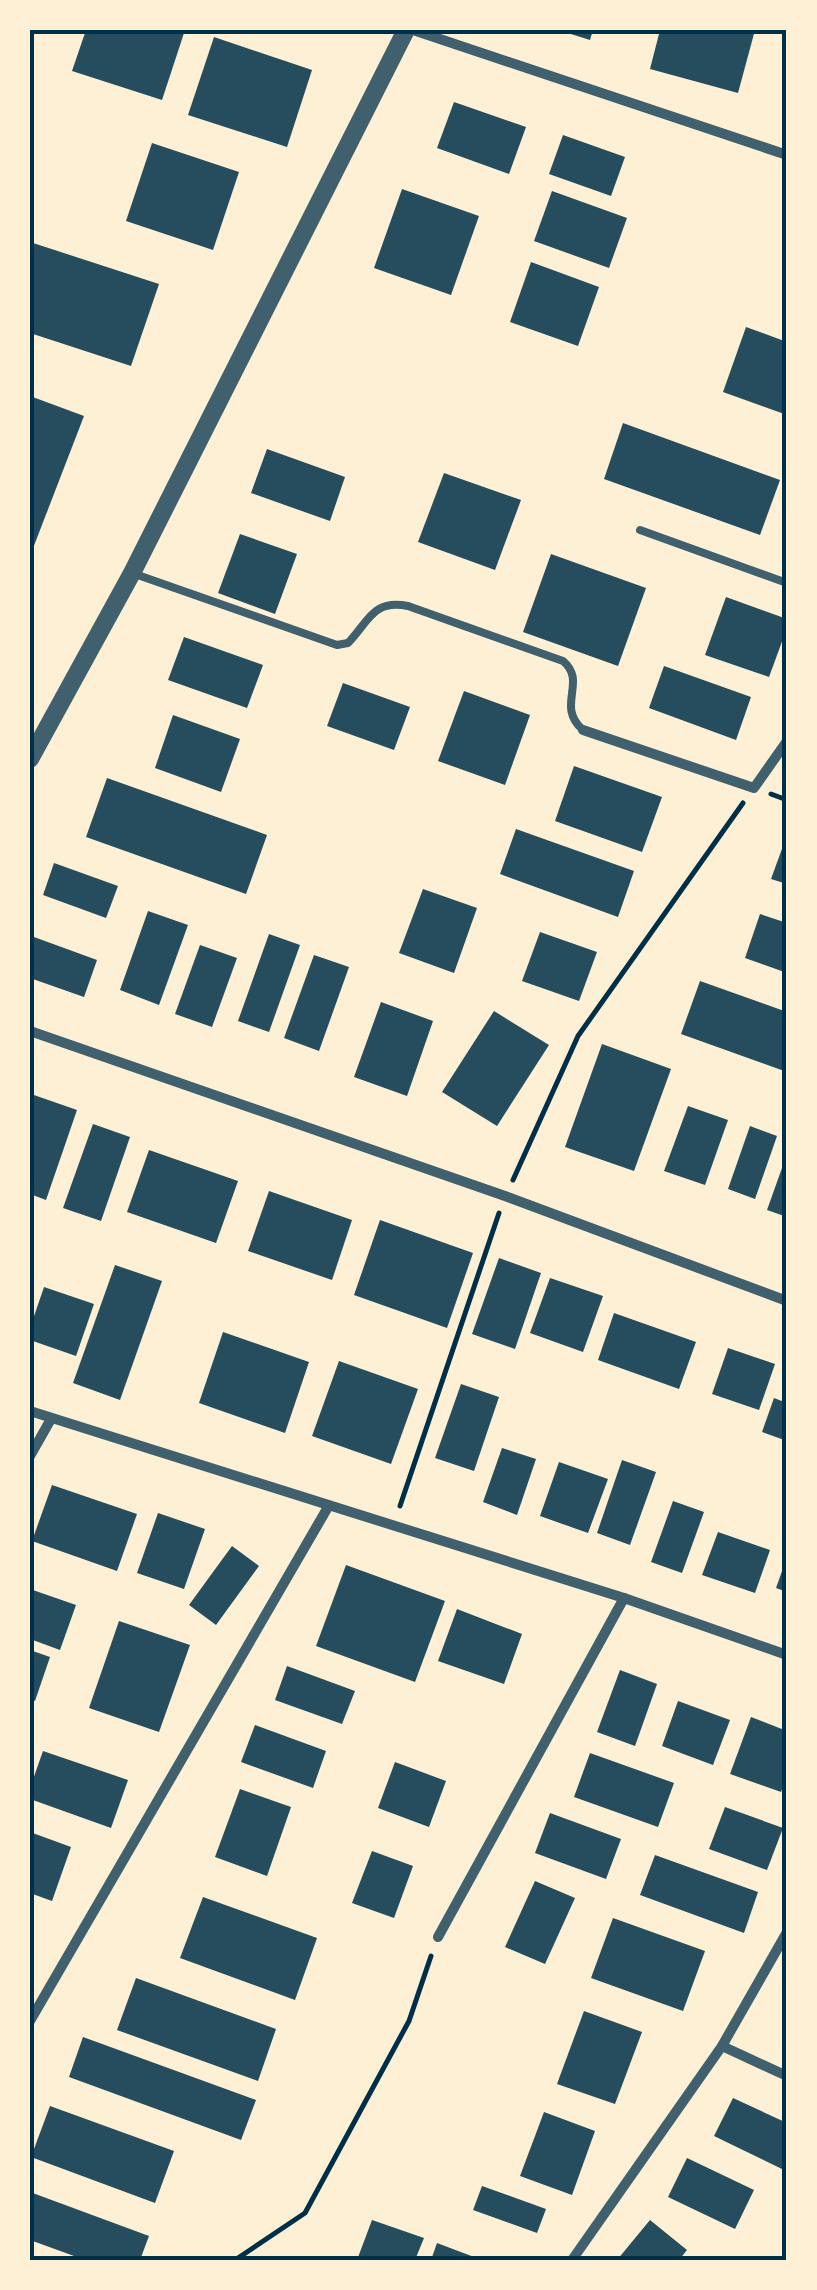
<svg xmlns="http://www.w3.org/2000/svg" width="817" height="2290" font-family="Lato,sans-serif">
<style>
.building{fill:#264d5e}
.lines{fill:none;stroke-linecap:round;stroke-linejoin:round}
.path{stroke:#003049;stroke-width:5}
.service{stroke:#3f606c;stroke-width:8}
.minor{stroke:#3f606c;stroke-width:10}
.tertiary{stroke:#3f606c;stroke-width:18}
.neatline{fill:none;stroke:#003049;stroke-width:4}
</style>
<rect width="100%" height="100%" fill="#fdf0d5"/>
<g class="building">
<path d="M86,30h99l-23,70 -90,-29z"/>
<path d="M558,30h35l-3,10z"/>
<path d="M660,30h95l-17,63 -88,-24z"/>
<path d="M214,37l98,33 -25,77 -99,-32z"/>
<path d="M454,102l72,25 -17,47 -72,-26z"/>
<path d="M563,135l62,22 -14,39 -62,-22z"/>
<path d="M152,143l87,29 -26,78 -87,-29z"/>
<path d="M402,189l77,27 -28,79 -77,-27z"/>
<path d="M552,191l75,27 -18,50 -75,-27z"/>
<path d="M30,242l129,42 -28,82 -101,-33z"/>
<path d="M531,262l68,25 -21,59 -68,-24z"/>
<path d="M746,327l41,15v73l-64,-23z"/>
<path d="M30,396l54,20 -54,140z"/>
<path d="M623,423l157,57 -20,55 -156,-56z"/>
<path d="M267,449l78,28 -15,44 -79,-28z"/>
<path d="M444,473l77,27 -26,70 -77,-28z"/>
<path d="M240,534l57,20 -22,60 -57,-21z"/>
<path d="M551,554l95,34 -28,78 -95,-34z"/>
<path d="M726,597l61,22v9l-18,49 -64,-22z"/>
<path d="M184,637l79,28 -16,43 -79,-28z"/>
<path d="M664,666l87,31 -15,43 -87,-32z"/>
<path d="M343,683l67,24 -16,43 -67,-24z"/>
<path d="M464,691l66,24 -25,70 -67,-24z"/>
<path d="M173,715l67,24 -19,53 -66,-24z"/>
<path d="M574,766l88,31 -20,55 -87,-31z"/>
<path d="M107,778l160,57 -21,59 -160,-57z"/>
<path d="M516,829l118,42 -16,46 -118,-43z"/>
<path d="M787,835v49l-16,-5z"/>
<path d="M54,863l64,23 -12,32 -63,-23z"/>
<path d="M423,889l54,19 -23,65 -55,-20z"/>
<path d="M148,911l40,14 -29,80 -39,-15z"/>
<path d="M760,914l27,9v50l-42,-15z"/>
<path d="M540,932l57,20 -18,49 -57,-20z"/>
<path d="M269,934l31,11 -31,87 -31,-11z"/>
<path d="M34,937l63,23 -13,37 -54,-19v-28z"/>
<path d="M200,945l37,13 -25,69 -37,-13z"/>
<path d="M314,955l35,12 -30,84 -35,-13z"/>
<path d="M700,981l87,31v60l-106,-38z"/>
<path d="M381,1002l52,19 -26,75 -53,-19z"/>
<path d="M494,1011l55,34 -52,81 -55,-34z"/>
<path d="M602,1044l69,25 -37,102 -69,-24z"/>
<path d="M31,1094l46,16 -31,90 -16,-6z"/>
<path d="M688,1106l40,14 -23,65 -41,-14z"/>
<path d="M93,1124l37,13 -29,84 -38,-13z"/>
<path d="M750,1126l27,10 -22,63 -27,-10z"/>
<path d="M149,1150l89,31 -22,62 -89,-31z"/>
<path d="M787,1154v63l-20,-7z"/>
<path d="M269,1191l83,29 -20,60 -84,-29z"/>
<path d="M380,1220l93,33 -26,75 -93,-33z"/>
<path d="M499,1258l42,15 -26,76 -43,-15z"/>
<path d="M115,1265l47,16 -42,119 -47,-17z"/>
<path d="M550,1278l53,18 -20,56 -53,-19z"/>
<path d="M44,1287l50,17 -18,52 -46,-16v-12z"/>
<path d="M614,1313l82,29 -17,47 -81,-29z"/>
<path d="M223,1332l86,30 -24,71 -86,-30z"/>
<path d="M728,1348l47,16 -16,46 -47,-16z"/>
<path d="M339,1361l79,28 -27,75 -79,-28z"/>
<path d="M461,1384l38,13 -25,74 -39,-13z"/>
<path d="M774,1398l13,5v38l-25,-9z"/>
<path d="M502,1448l34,11 -19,56 -34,-13z"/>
<path d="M622,1460l34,12 -26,73 -33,-12z"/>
<path d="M559,1462l49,17 -20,54 -48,-17z"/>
<path d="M52,1485l85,29 -20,57 -85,-30z"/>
<path d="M673,1501l31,11 -22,61 -31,-11z"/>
<path d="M158,1513l47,16 -21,60 -47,-16z"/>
<path d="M718,1532l52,18 -15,43 -53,-18z"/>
<path d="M232,1546l27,20 -43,59 -27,-20z"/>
<path d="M787,1557v35l-11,-4z"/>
<path d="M346,1565l99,36 -30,81 -99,-36z"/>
<path d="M30,1589l46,16 -16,45 -30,-11z"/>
<path d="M457,1609l65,25 -18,50 -66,-23z"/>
<path d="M119,1621l71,24 -31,87 -70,-24z"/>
<path d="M30,1650l20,7 -15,44 -5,-2z"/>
<path d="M287,1666l68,25 -13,33 -67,-24z"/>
<path d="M620,1670l37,14 -22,62 -38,-14z"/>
<path d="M678,1701l52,19 -17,45 -51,-19z"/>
<path d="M751,1717l36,14v44l-6,17 -51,-18z"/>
<path d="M255,1725l71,26 -13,37 -72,-26z"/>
<path d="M43,1751l85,29 -17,48 -81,-29v-11z"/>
<path d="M590,1753l84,30 -16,44 -84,-30z"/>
<path d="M395,1762l51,19 -17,46 -51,-19z"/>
<path d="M240,1789l51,18 -24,69 -52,-19z"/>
<path d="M725,1807l58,21 -16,42 -58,-21z"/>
<path d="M550,1813l71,26 -15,40 -71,-26z"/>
<path d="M30,1832l41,15 -19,54 -22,-8z"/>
<path d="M372,1851l41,15 -19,52 -42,-15z"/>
<path d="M655,1855l103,37 -14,41 -104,-38z"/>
<path d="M535,1881l40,17 -30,66 -40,-17z"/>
<path d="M203,1897l114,41 -22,62 -115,-42z"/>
<path d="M613,1918l92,33 -22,60 -92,-33z"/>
<path d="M136,1978l140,51 -18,52 -141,-51z"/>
<path d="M584,2011l58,21 -27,72 -58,-20z"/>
<path d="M83,2037l173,63 -15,40 -172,-63z"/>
<path d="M733,2098l54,25v40l-3,7 -70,-34z"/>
<path d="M50,2106l124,45 -19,52 -124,-46z"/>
<path d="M544,2112l51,19 -23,64 -52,-19z"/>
<path d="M687,2158l67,32 -19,39 -67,-32z"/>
<path d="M482,2186l64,23 -9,24 -64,-23z"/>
<path d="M30,2192l119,44 -9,24h-55l-55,-20z"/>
<path d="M372,2220l52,18 -9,22h-58z"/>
<path d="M650,2220l37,30 -8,10h-62z"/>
<path d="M437,2243l45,17h-51z"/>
</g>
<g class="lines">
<g class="path">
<path d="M771,794l16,6"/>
<path d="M513,1180l65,-144 165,-233"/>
<path d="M400,1506l99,-293"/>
<path d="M235,2260l70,-47 104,-192 22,-65"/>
</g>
<g class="service">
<path d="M640,530l147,53"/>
<path d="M132,573l205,72 11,-2c21,-22 25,-44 60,-37l155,55c25,21 -8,45 20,69"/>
</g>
<g class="minor">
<path d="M413,30l374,125"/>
<path d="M583,730l171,58 33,-47"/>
<path d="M30,1031l475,165 282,105"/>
<path d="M30,1411l594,187 163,57"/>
<path d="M30,1456l21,-37"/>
<path d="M438,1937l186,-339"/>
<path d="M30,2021l298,-514"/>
<path d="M722,2046l65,30"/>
<path d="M572,2260l150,-214 65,-114"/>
</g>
<path class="tertiary" d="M30,759l102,-186 274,-543"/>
</g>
<rect width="817" height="2290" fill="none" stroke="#fdf0d5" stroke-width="65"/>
<rect x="32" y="32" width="752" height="2226" class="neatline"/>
</svg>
